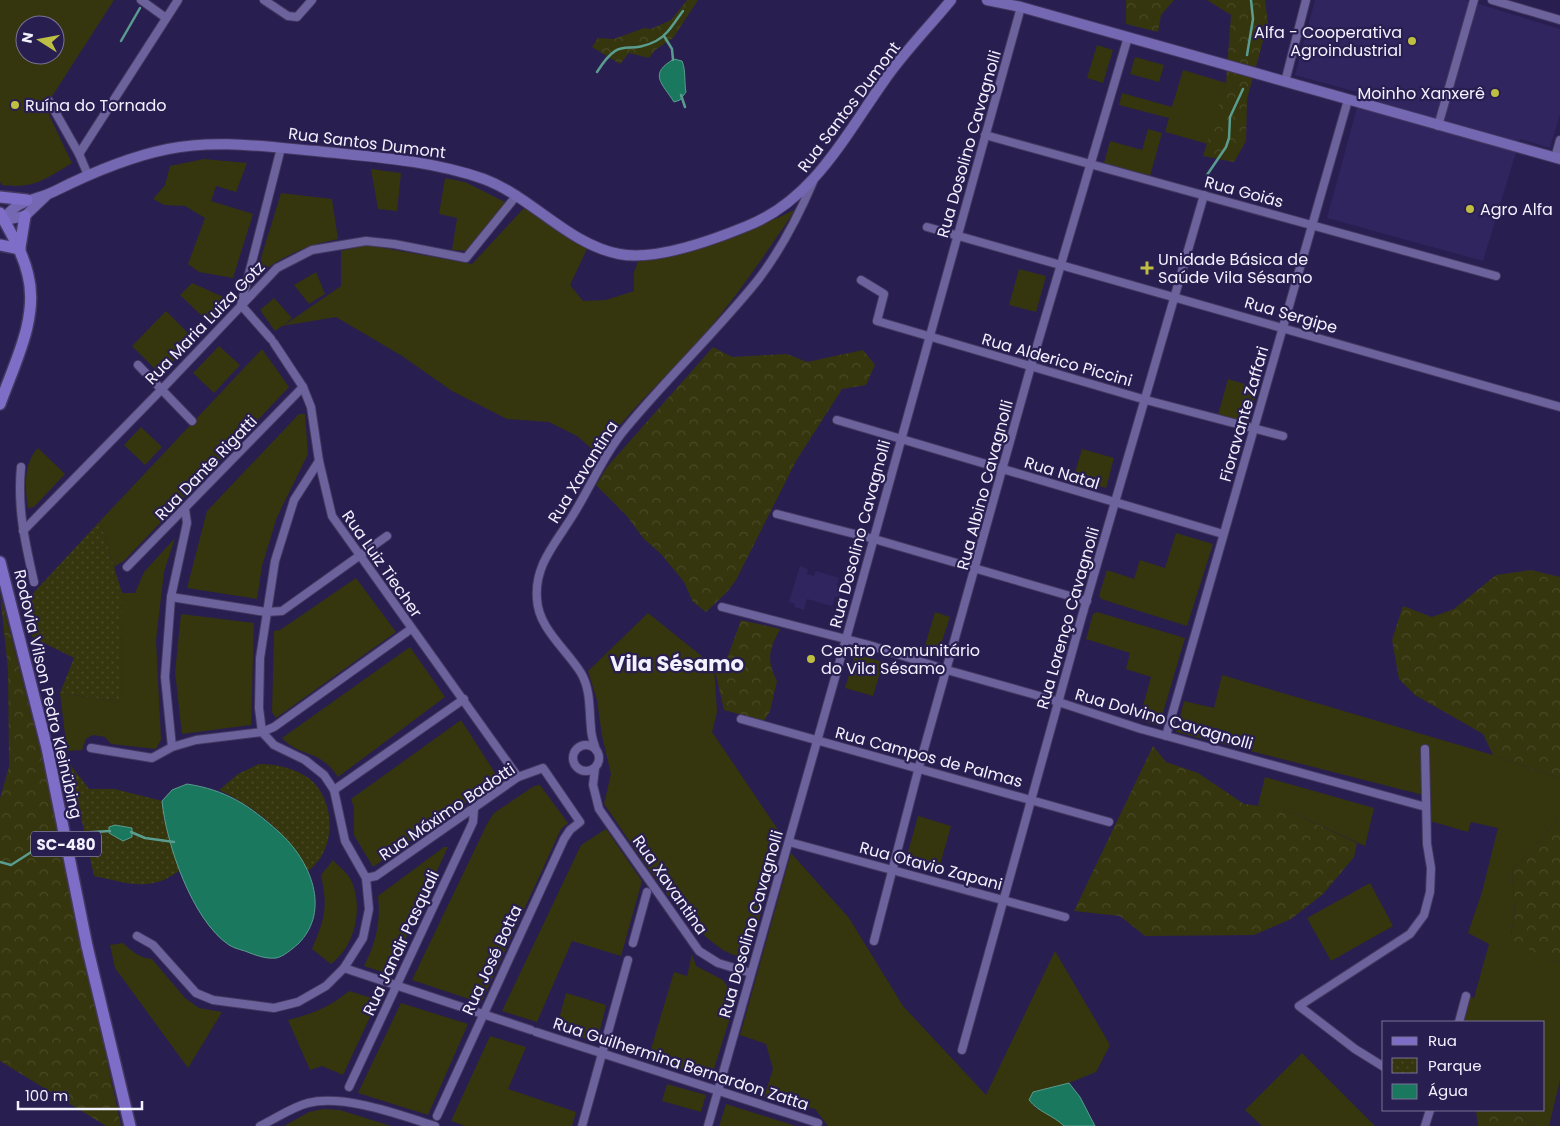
<svg xmlns="http://www.w3.org/2000/svg" width="1560" height="1126" font-family="Poppins,sans-serif">
<style>
.built{fill:#31255f}
.green{fill:#35350e;fill-rule:evenodd}
.forest{fill:url(#forest-crowns)}
.park{fill:url(#park-dots)}
.water{fill:#19785e;stroke:#5a9c8e}
.lines{fill:none;stroke-linecap:round;stroke-linejoin:round}
.stream{stroke:#5a9c8e;stroke-width:2.5}
.minor-casing{stroke:#443860;stroke-width:10}
.secondary-casing{stroke:#443860;stroke-width:12}
.primary-casing{stroke:#443860;stroke-width:14}
.minor{stroke:#6c639d;stroke-width:8}
.secondary{stroke:#7568b3;stroke-width:10}
.primary{stroke:#7e6ec8;stroke-width:11}
.poi-dot{fill:#bebf42;stroke:#291e50;stroke-width:2}
.labels{text-anchor:middle;dominant-baseline:central;stroke-width:4.5;stroke-linejoin:round;paint-order:stroke}
.shield{fill:#291e50;stroke:#b6b2ca;stroke-width:1}
.shield-label{font-size:15px;font-weight:bold;fill:#f2f1fe}
.poi-label{font-size:16px;fill:#f2f1fe;stroke:#291e50;text-anchor:start}
.street-label{font-size:16px;fill:#f2f1fe;stroke:#291e50}
.district-label{font-size:21px;font-weight:bold;fill:#f2f1fe;stroke:#291e50}
</style>
<defs>
<pattern id="forest-crowns" width="20" height="18" patternUnits="userSpaceOnUse" patternTransform="scale(1.25)"><rect width="20" height="18" fill="#35350e"/><path d="M2 6a3 3 0 1 1 6 0M12 15a3 3 0 1 1 6 0" fill="none" stroke="#494926"/></pattern>
<pattern id="park-dots" width="8" height="8" patternUnits="userSpaceOnUse" patternTransform="scale(1.25)"><rect width="8" height="8" fill="#35350e"/><path d="M2 2h.1M6 6h.1" fill="none" stroke="#494926" stroke-width="1.8" stroke-linecap="round"/></pattern>
</defs>
<rect width="100%" height="100%" fill="#291e50"/>
<g class="built">
<path d="M1315,0h151l94,29v85l-10,34 -30,-9 -37,122 -156,-43 34,-125 -66,-18z"/>
<path d="M800,566l8,3 -1,5 7,2 2,-5 23,7 -2,8 5,2 -3,10 -4,-1 -3,9 -25,-7 -3,11 -10,-3 1,-3 -6,-2z"/>
</g>
<g class="green">
<path d="M0,0h114l-65,101v14l23,48c-27,16 -37,26 -70,22l-2,-3zM25,25h30v30h-30z"/>
<path d="M1097,45l16,5 -10,33 -16,-5z"/>
<path d="M1135,57l29,8 -5,17 -29,-8z"/>
<path d="M1183,70l43,13 -18,61 -43,-12 4,-14 -50,-13 3,-12 50,14z"/>
<path d="M1148,129l14,4 -12,43 -46,-13 6,-22 32,9z"/>
<path d="M204,159l43,4 -11,29 -20,-6 -5,15 42,13 -20,64 -34,-6 -11,-8 17,-46 -20,-12 -21,-1 -11,-6 12,-14 5,-19z"/>
<path d="M371,169l30,4 -4,38 -19,-2z"/>
<path d="M445,178l20,4 42,21 -40,48 -15,-1 5,-32 -18,-4z"/>
<path d="M281,193l51,6 6,40c-31,6 -58,18 -83,38z"/>
<path d="M524,208l47,27 16,14 -17,36 13,16 23,-1 28,-9v-19l5,-13c56,-13 106,-24 157,-50 -28,41 -55,82 -87,120 -36,42 -79,79 -111,125l-21,-18 -28,-14 -42,-3 -55,-28 -50,-35 -66,-39 -54,9 -7,5 -15,-21 14,-12 18,20 -9,8 58,-40v-35l26,-6 105,19z"/>
<path d="M1019,269l27,7 -10,36 -27,-7z"/>
<path d="M316,272l9,22 -16,10 -15,-19z"/>
<path d="M192,283l38,17 -22,22 -28,-27z"/>
<path d="M166,311l29,29 -35,34 -28,-28z"/>
<path d="M219,346l21,19 -26,28 -21,-20z"/>
<path d="M262,349l27,38 -164,173 -11,7 -14,-46z"/>
<path d="M1228,379l30,9 -10,36 -30,-9z"/>
<path d="M299,414h6l3,40 -31,63 -15,49 -5,33 -70,-11 20,-77z"/>
<path d="M141,427l21,20 -17,18 -21,-20z"/>
<path d="M38,448l27,26 -31,33 -6,1c-3,-20 -5,-45 10,-60z"/>
<path d="M1082,449l32,9 -8,30 -33,-9z"/>
<path d="M1176,533l37,11 -26,82 -86,-27 -2,-4 8,-25 27,9 6,-19 25,8z"/>
<path d="M175,538l-11,34 -8,68 5,100 -5,9 -45,-5 -6,-7 -12,-2 -7,4 -4,11 -15,1 -7,-58 61,9 1,-109h13l9,-21z"/>
<path d="M356,578l40,54 -120,86 -4,-6 2,-81 6,-1z"/>
<path d="M935,612l15,5 -13,39 -14,-4z"/>
<path d="M1097,612l88,26 -26,88 -20,-6 12,-43 -25,-8 4,-16 -44,-14 7,-25z"/>
<path d="M648,613l66,53 3,46 -5,20 71,105 -36,124c-7,-4 -17,-7 -24,-11 -46,-31 -87,-101 -119,-146l7,-30 -9,-38 -5,-36 -9,-29z"/>
<path d="M181,614l73,9 -3,102 -69,9 -7,-62z"/>
<path d="M410,647l35,50 -107,80c-19,-29 -38,-19 -56,-39z"/>
<path d="M855,654l28,8 -10,34 -28,-8z"/>
<path d="M1222,675l271,80 67,23v39l-48,54 3,45 -4,17 37,27 12,2v118l-11,46h-14l-23,-16h32v-88h-80l5,-25 5,1 15,-54 -21,-11 14,-41 16,-64 -27,-6 -3,10 -38,-11 -3,-25 -251,-64 8,-31 30,7z"/>
<path d="M461,720l38,59 -126,88 -19,-32v-27l-3,-9z"/>
<path d="M1265,777l109,31 -9,38 -70,-32 -37,-9z"/>
<path d="M540,785l28,38 -7,6 -80,174 -69,-23 76,-158 6,-9 40,-27z"/>
<path d="M918,816l33,10 -13,46 -33,-9z"/>
<path d="M606,829l36,52 -21,75 -49,-15 -35,81 -35,-11 79,-166z"/>
<path d="M444,847h4l-59,127 -25,-8c12,-23 17,-45 14,-70z"/>
<path d="M791,853l58,65 54,88 83,89 69,-144 55,94 -14,27 -27,11 -35,24 23,11 7,8h-236l-13,-17 -51,-12 9,-28 -7,-25 -26,-9z"/>
<path d="M333,860c5,6 15,13 18,20 13,28 4,66 -20,84l-19,-15c13,-31 16,-41 9,-74z"/>
<path d="M1370,883l23,43 -62,35 -24,-43z"/>
<path d="M123,943c9,8 16,15 29,16l33,39 14,10 23,4 -34,56 -73,-100 -5,-23z"/>
<path d="M692,954l4,12 27,14 13,19 -25,79 -63,-19 26,-87 13,4z"/>
<path d="M349,991l29,9 -35,75 -21,-9 -12,4 -22,-50c24,-6 42,-13 61,-29z"/>
<path d="M566,993l40,12 -9,37 -41,-12z"/>
<path d="M401,1003l67,21 -40,91 -70,-22z"/>
<path d="M490,1036l36,11 -18,42 68,23 -4,14h-107l-14,-5z"/>
<path d="M1302,1053l73,73h-113l-17,-16z"/>
<path d="M667,1084l39,11 -5,17 -39,-11z"/>
<path d="M726,1104l70,22h-77z"/>
<path d="M323,1109l17,1 51,16h-107l25,-14z"/>
</g>
<g class="forest">
<path d="M687,0h11l-25,38 -18,12 -6,8 -20,-5 -9,11 -28,-17 6,-9 16,1 30,-11 7,1 20,-9z"/>
<path d="M1126,0h48l-13,15 -3,17 -32,-8z"/>
<path d="M1207,0h58l3,23 -21,76 -1,42 -12,21 -31,-6 23,-73 5,-68z"/>
<path d="M713,347l19,10 55,-3 20,8 56,-12 12,15 -9,20 -24,4 -46,72 -60,119 -9,12 -21,20 -13,-10 -9,-20 -23,-28 -17,-15 -18,-24 -30,-30 11,-18z"/>
<path d="M1531,570l29,7v201l-67,-23 -10,-21 -68,-39 -16,-16 -7,-39 11,-34 29,11 22,-8 42,-34z"/>
<path d="M0,593l41,160 80,373h-15l-106,-65v-263l9,-31 -1,-97z"/>
<path d="M741,620l39,9c-11,21 -14,31 -3,52l-7,30 -6,10 -40,-11 -10,-44 14,-10z"/>
<path d="M1153,746l13,16 32,11 46,31 26,3 25,7 62,29 -3,14 -31,37 -32,25 -37,16 -109,1 -25,-20 -46,-5z"/>
<path d="M1560,817v145l-12,-2 -34,-19 -3,-7 4,-18 -3,-45z"/>
<path d="M1476,1110h36l23,16h-57z"/>
</g>
<g class="park">
<path d="M100,521l22,72 -1,109 -61,-9 14,-35 -42,-21 -7,-35z"/>
<path d="M69,763l20,26h26l47,12 2,18 16,51c-29,23 -52,13 -86,6z"/>
<path d="M259,764c17,0 36,4 51,15 27,23 26,72 -2,92 -19,-36 -52,-64 -89,-81l19,-16z"/>
</g>
<g class="water">
<path d="M674,59l8,2c4,9 2,21 4,31l-6,8 -6,2c-12,-19 -26,-28 0,-43z"/>
<path d="M187,784c39,6 62,21 92,48 31,28 53,78 19,112 -6,5 -15,13 -22,14 -9,1 -18,-2 -26,-5 -6,-3 -15,-4 -21,-8 -37,-25 -63,-102 -67,-144l10,-11z"/>
<path d="M115,825l17,3v9l-9,4 -14,-8v-6z"/>
<path d="M1069,1083l11,14 15,29h-31c-11,-11 -26,-14 -35,-26l4,-8z"/>
</g>
<g class="lines">
<g class="stream">
<path d="M664,36l8,13 1,11"/>
<path d="M121,41l19,-33"/>
<path d="M1247,55l6,-36 -2,-19"/>
<path d="M597,72c25,-39 28,-15 59,-31 12,-6 19,-20 27,-30"/>
<path d="M681,95l4,12"/>
<path d="M1207,175l19,-28 3,-9 1,-21 13,-28"/>
<path d="M131,832l14,6 29,4"/>
<path d="M75,833l35,-2"/>
<path d="M0,862l11,3 25,-16 14,-15 11,-1"/>
</g>
<g class="minor-casing">
<g id="minor">
<path d="M141,0l25,18"/>
<path d="M264,0l24,16 9,1 15,-17"/>
<path d="M1492,0l68,20"/>
<path d="M1285,82l21,-82"/>
<path d="M49,101l30,53 9,21"/>
<path d="M1438,126l36,-126"/>
<path d="M985,135l511,141"/>
<path d="M79,154l99,-154"/>
<path d="M1555,158l5,-18"/>
<path d="M927,227l633,180"/>
<path d="M861,280l23,14 -7,27 269,79 137,36"/>
<path d="M271,339l-30,-34 40,-157"/>
<path d="M274,343l29,44 8,20 8,54 13,55 186,261"/>
<path d="M138,365l54,56"/>
<path d="M837,420l386,114"/>
<path d="M21,467c-4,41 4,75 13,115"/>
<path d="M777,514l97,25 213,62"/>
<path d="M23,531l139,-142 115,-121 35,-18 54,-9 28,3 72,14 51,-63"/>
<path d="M127,567l176,-180"/>
<path d="M171,597l95,15 16,-1 105,-75"/>
<path d="M722,607l147,38 78,25 96,27 98,32 285,78"/>
<path d="M741,719l368,103"/>
<path d="M1166,736l182,-636"/>
<circle cx="586" cy="758" r="13"/>
<path d="M172,747l-7,-70 6,-80 16,-74 -2,-14"/>
<path d="M91,748l61,10 20,-11 24,-7 66,-8 12,-5 137,-98"/>
<path d="M596,750c-2,-7 -5,-14 -5,-22 -2,-18 0,-38 -10,-55 -14,-23 -43,-45 -44,-74 -3,-34 19,-56 36,-84 18,-29 31,-61 53,-87 42,-51 90,-96 131,-147 24,-31 41,-64 56,-99"/>
<path d="M595,768l-2,17 6,24 100,142 19,12 33,10"/>
<path d="M334,790l130,-91"/>
<path d="M789,842l276,75"/>
<path d="M366,878l10,-2 142,-99 25,-9 37,54 -10,8 -6,9 -127,277"/>
<path d="M137,936l16,9 43,48 17,7 61,8 24,-6 28,-16 18,-18 19,-30 6,-29 -3,-31 -21,-37 -11,-51 -10,-15 -19,-15 -31,-15 -12,-13 -3,-24 1,-50 15,-97 19,-61 25,-39"/>
<path d="M874,941l45,-174 112,-401 97,-329"/>
<path d="M633,943l14,-51"/>
<path d="M344,968l187,62"/>
<path d="M1459,1022l7,-26"/>
<path d="M536,1032l282,91"/>
<path d="M962,1050l120,-434 122,-421"/>
<path d="M1384,1067l-29,-18 -56,-43 111,-72 14,-19 6,-23 1,-24 -4,-24 -2,-95"/>
<path d="M349,1087l124,-265 1,-13"/>
<path d="M260,1126c15,-7 32,-19 48,-23 36,-9 92,12 127,23"/>
<path d="M582,1126l46,-166"/>
<path d="M708,1126l138,-487 175,-632"/>
<path d="M1425,1126l5,-16"/>
</g>
</g>
<g class="secondary-casing">
<g id="secondary">
<path d="M987,0l34,7 539,152"/>
<path d="M4,220c12,-21 31,-19 51,-29 36,-18 73,-34 113,-42 48,-10 99,-2 148,2 57,6 114,9 168,28 48,18 84,65 135,75 36,7 94,-14 128,-28 66,-26 98,-90 137,-145 20,-29 45,-54 67,-81"/>
<path d="M4,220l21,-4 22,-21"/>
</g>
</g>
<g class="primary-casing">
<g id="primary">
<path d="M0,197l27,3"/>
<path d="M0,213c11,20 23,40 28,62 11,43 -14,89 -28,129"/>
<path d="M0,245l20,4"/>
<path d="M20,247l5,-31"/>
<path d="M0,562l47,186 40,198 43,180"/>
</g>
</g>
<use href="#minor" class="minor"/>
<use href="#secondary" class="secondary"/>
<use href="#primary" class="primary"/>
</g>
<g class="poi-dot">
<circle cx="1412" cy="41" r="5"/>
<circle cx="1495" cy="93" r="5"/>
<circle cx="15" cy="105" r="5"/>
<circle cx="1470" cy="209" r="5"/>
<path d="M1144.5 260.5h5v5h5v5h-5v5h-5v-5h-5v-5h5z"/>
<circle cx="811" cy="659" r="5"/>
</g>
<g class="labels">
<rect class="shield" x="31" y="831.5" width="70" height="25" rx="4"/>
<g class="shield-label">
<text x="66" y="844">SC-480</text>
</g>
<g class="poi-label">
<text x="1402" y="32" text-anchor="end">Alfa - Cooperativa<tspan x="1402" dy="18">Agroindustrial</tspan></text>
<text x="1485" y="93" text-anchor="end">Moinho Xanxerê</text>
<text x="25" y="105">Ruína do Tornado</text>
<text x="1480" y="209">Agro Alfa</text>
<text x="1158" y="259">Unidade Básica de<tspan x="1158" dy="18">Saúde Vila Sésamo</tspan></text>
<text x="821" y="650">Centro Comunitário<tspan x="821" dy="18">do Vila Sésamo</tspan></text>
</g>
<g class="street-label">
<text transform="translate(849 107) rotate(-53)">Rua Santos Dumont</text>
<text transform="translate(367 143) rotate(7)">Rua Santos Dumont</text>
<text transform="translate(969 144) rotate(-74)">Rua Dosolino Cavagnolli</text>
<text transform="translate(1244 192) rotate(15)">Rua Goiás</text>
<text transform="translate(1291 315) rotate(16)">Rua Sergipe</text>
<text transform="translate(205 323) rotate(-46)">Rua Maria Luiza Gotz</text>
<text transform="translate(1057 360) rotate(16)">Rua Alderico Piccini</text>
<text transform="translate(1244 414) rotate(-74)">Fioravante Zaffari</text>
<text transform="translate(206 468) rotate(-46)">Rua Dante Rigatti</text>
<text transform="translate(583 472) rotate(-58)">Rua Xavantina</text>
<text transform="translate(1062 473) rotate(17)">Rua Natal</text>
<text transform="translate(985 485) rotate(-75)">Rua Albino Cavagnolli</text>
<text transform="translate(860 534) rotate(-75)">Rua Dosolino Cavagnolli</text>
<text transform="translate(382 564) rotate(55)">Rua Luiz Tiecher</text>
<text transform="translate(1068 618) rotate(-74)">Rua Lorenço Cavagnolli</text>
<text transform="translate(48 694) rotate(77)">Rodovia Vilson Pedro Kleinübing</text>
<text transform="translate(1164 719) rotate(16)">Rua Dolvino Cavagnolli</text>
<text transform="translate(929 757) rotate(15)">Rua Campos de Palmas</text>
<text transform="translate(447 812) rotate(-34)">Rua Máximo Badotti</text>
<text transform="translate(931 866) rotate(15)">Rua Otavio Zapani</text>
<text transform="translate(670 885) rotate(55)">Rua Xavantina</text>
<text transform="translate(751 924) rotate(-74)">Rua Dosolino Cavagnolli</text>
<text transform="translate(401 943) rotate(-65)">Rua Jandir Pasquali</text>
<text transform="translate(492 960) rotate(-65)">Rua José Botta</text>
<text transform="translate(681 1064) rotate(18)">Rua Guilhermina Bernardon Zatta</text>
</g>
<g class="district-label">
<text x="677" y="663">Vila Sésamo</text>
</g>
</g>
<rect x="1382" y="1021" width="162" height="90" fill="#291e50" stroke="#797296"/>
<rect x="1392" y="1037" width="25" height="8" fill="#7e6ec8" stroke="#797296"/>
<text x="1428" y="1046" font-size="15" fill="#f2f1fe">Rua</text>
<rect x="1392" y="1058" width="25" height="15" fill="url(#park-dots)" stroke="#797296"/>
<text x="1428" y="1071" font-size="15" fill="#f2f1fe">Parque</text>
<rect x="1392" y="1084" width="25" height="15" fill="#19785e" stroke="#797296"/>
<text x="1428" y="1096" font-size="15" fill="#f2f1fe">Água</text>
<g transform="translate(40 40) rotate(281)"><circle r="24" fill="#291e50" stroke="#797296"/>
<path d="M0-4L9 19L0 12L-9 19Z" fill="#bebf42"/>
<text y="-8" font-size="14" font-weight="bold" text-anchor="middle" fill="#f2f1fe">N</text>
</g>
<path d="M18 1101v8h124v-8" fill="none" stroke="#f2f1fe" stroke-width="2.5"/>
<text x="25" y="1101" font-size="15" fill="#f2f1fe" stroke="#291e50" stroke-width="4" paint-order="stroke">100 m</text>
</svg>
